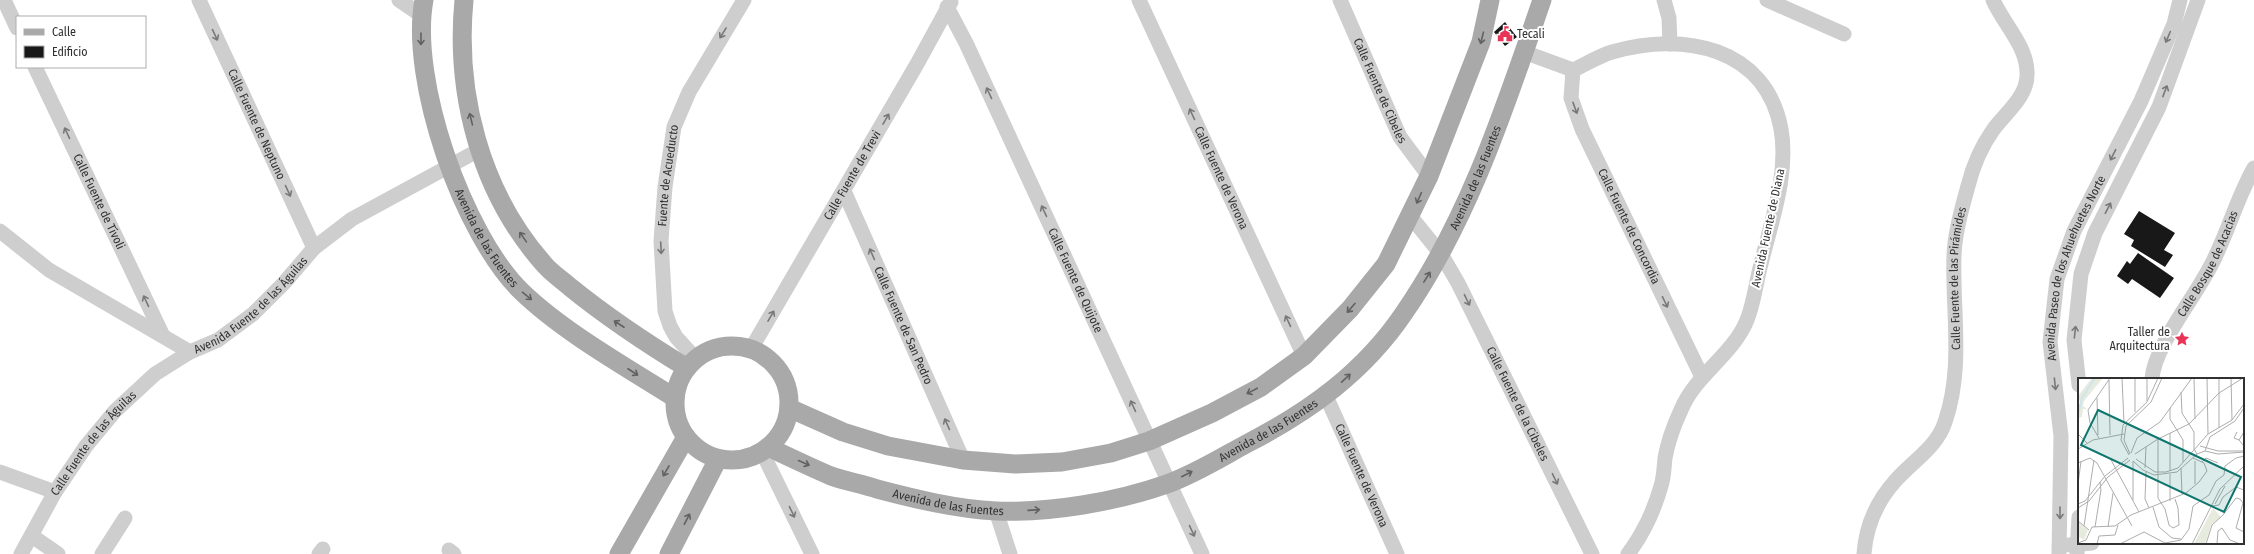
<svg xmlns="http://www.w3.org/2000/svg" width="2254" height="554" font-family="'Fira Sans Condensed',sans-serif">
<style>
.building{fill:#181818}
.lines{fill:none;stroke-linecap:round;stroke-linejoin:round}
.minor{stroke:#cecece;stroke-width:15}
.major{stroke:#a9a9a9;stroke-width:19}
.oneway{stroke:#787878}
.oneway2{stroke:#616161}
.labels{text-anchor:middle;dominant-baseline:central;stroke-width:4;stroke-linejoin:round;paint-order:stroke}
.poi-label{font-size:12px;fill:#313131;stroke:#fff;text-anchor:start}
.street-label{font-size:12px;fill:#313131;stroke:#fff}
.inset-river{fill:none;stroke:#cce5ee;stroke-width:2}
.inset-road{fill:none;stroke:#adadad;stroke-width:1}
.view{fill:#0f766e;fill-opacity:0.15;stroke:#0f766e;stroke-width:2}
.inset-edge{fill:none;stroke:#313131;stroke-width:2}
</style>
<rect width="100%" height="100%" fill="#fff"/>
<g class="building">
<path d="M1505,22l12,15 -12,9 -11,-14z"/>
<path d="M2139,211l36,22 -11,17 9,5 -8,12 -34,-21 3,-6 -10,-6z"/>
<path d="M2138,253l36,25 -14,20 -28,-19 -4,5 -11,-8 10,-15 3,3z"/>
</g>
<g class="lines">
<g class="minor">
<path d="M4,0l13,28"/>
<path id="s1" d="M199,0l115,248"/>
<path d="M399,0l22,15"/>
<path id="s2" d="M1139,0l165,356"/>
<path id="s3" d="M1340,0l60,137 29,39"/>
<path d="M1664,0l5,18 1,26"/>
<path d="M1767,0l77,34"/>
<path id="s4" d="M947,7l19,36 236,511"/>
<path d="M1524,52l49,18c13,-6 26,-14 39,-18 71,-21 154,-5 169,77 8,45 -10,93 -20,135 -5,18 -7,39 -14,56 -14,35 -52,55 -66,90 -7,15 -13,31 -16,48 -1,9 -1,19 -4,28 -7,25 -18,48 -33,68"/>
<path id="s5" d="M35,67l128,269"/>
<path id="s6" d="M1573,70l-2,28 11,31 120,248"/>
<path id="s7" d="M844,191l119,269"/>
<path id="s8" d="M1411,217l30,37 17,29 134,271"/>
<path d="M0,231l49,39 141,82"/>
<path id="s9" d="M751,349l166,-285 34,-62"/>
<path id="s10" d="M696,359l-20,-22 -6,-11 -5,-15 -4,-70 4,-54 9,-60 15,-35 55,-92"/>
<path id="s11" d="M2152,379c2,-35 49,-88 64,-124 14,-29 22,-59 38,-87"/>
<path d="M2079,385l-5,-45 7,-66 14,-41 64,-126 39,-107"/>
<path id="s12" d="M1326,396l71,158"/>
<path d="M762,452l50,102"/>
<path d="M0,472l55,20"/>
<path d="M996,511l14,43"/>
<path d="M32,536l26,18"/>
<path d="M2069,545l23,-2"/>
<path d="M449,550l5,4"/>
<path id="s13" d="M21,554l34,-62 31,-46 29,-35 40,-37 35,-22 28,-12 35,-26 31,-31 30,-35 38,-29 127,-69"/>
<path d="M102,554l23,-36"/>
<path d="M319,554l4,-5"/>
<path id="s14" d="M1864,554c2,-29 12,-52 32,-74 17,-19 41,-33 49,-58 19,-55 7,-111 9,-167 1,-23 8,-47 14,-69 5,-20 13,-39 25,-56 13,-18 36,-34 34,-59 -1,-26 -24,-48 -34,-71"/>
<path id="s15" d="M2059,554l2,-118 -11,-94 7,-63 17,-48 67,-130 33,-77 6,-24"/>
<path d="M2077,554l2,-37"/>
</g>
<g class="major">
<path id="s16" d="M424,0c-15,80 39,234 97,291 41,40 105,76 154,107"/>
<path d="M464,0c-9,93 16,191 79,263 7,9 18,16 27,24 37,30 76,56 117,81"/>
<circle cx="732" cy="403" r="57"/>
<path d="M789,408l54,24 45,14 75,14 52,4 47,-2 49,-9 38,-12 63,-28 49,-26 43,-31 46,-47 36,-45 43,-88 52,-134 9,-42"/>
<path id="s17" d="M768,447c21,10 42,20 63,29 14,5 31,8 46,13 38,10 79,20 119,22 54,2 120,-9 171,-27 28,-10 55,-27 81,-41 62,-32 116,-71 156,-130 65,-94 101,-206 138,-313"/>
<path d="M619,554l67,-117"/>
<path d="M669,554l49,-95"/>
</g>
</g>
<defs><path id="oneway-shaft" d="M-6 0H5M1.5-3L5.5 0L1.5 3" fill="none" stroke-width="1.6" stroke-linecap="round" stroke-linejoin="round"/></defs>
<g class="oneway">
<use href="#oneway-shaft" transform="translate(723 33) rotate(122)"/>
<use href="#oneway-shaft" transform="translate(215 35) rotate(65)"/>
<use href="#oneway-shaft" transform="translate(2168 37) rotate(113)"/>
<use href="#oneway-shaft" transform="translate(2165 91) rotate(-69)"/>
<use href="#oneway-shaft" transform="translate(989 93) rotate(-115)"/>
<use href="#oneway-shaft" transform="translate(1575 108) rotate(70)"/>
<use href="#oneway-shaft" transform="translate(1192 114) rotate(-115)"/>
<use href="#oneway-shaft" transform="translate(886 119) rotate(-60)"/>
<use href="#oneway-shaft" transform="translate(67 133) rotate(-115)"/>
<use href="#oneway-shaft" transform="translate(2113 155) rotate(117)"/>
<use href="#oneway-shaft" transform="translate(288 191) rotate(65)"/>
<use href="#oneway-shaft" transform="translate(2108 208) rotate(-63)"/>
<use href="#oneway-shaft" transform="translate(1044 211) rotate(-115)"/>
<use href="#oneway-shaft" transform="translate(661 248) rotate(87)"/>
<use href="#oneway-shaft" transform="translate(872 254) rotate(-114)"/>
<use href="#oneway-shaft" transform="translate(1467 300) rotate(64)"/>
<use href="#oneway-shaft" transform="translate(146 301) rotate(-115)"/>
<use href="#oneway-shaft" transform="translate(1665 302) rotate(64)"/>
<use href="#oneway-shaft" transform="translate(771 316) rotate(-60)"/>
<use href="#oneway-shaft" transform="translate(1288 321) rotate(-115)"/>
<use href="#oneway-shaft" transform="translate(2075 332) rotate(-84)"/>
<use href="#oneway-shaft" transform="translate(2055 384) rotate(84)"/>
<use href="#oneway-shaft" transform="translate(1133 406) rotate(-115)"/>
<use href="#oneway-shaft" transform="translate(947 424) rotate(-114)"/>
<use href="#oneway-shaft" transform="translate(1555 479) rotate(64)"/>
<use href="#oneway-shaft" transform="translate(792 512) rotate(64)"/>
<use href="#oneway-shaft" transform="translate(2060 513) rotate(90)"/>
<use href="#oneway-shaft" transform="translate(1192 531) rotate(65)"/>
</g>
<g class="oneway2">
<use href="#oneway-shaft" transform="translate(1482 38) rotate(104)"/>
<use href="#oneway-shaft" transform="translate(421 39) rotate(90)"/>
<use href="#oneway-shaft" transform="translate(471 119) rotate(-104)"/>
<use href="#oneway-shaft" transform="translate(1419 198) rotate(114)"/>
<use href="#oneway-shaft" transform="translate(523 237) rotate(-125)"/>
<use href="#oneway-shaft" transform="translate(1427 277) rotate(-58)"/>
<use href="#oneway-shaft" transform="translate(527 296) rotate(39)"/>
<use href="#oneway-shaft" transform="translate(1351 308) rotate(131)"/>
<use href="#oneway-shaft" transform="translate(619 324) rotate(-147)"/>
<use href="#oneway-shaft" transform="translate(633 372) rotate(33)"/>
<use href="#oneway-shaft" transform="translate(1346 378) rotate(-43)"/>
<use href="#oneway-shaft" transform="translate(1252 391) rotate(152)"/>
<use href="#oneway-shaft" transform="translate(804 463) rotate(24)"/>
<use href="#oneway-shaft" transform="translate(666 471) rotate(120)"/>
<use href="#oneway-shaft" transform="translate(1187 474) rotate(-27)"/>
<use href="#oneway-shaft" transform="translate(1034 510) rotate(-4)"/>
<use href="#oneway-shaft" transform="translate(687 519) rotate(-63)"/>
</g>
<defs>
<g id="civic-bare" transform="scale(1.2)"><path d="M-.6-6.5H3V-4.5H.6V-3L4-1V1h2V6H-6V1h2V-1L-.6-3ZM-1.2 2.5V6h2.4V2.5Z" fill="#e83457" stroke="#fff" stroke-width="2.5" paint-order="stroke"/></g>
<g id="sight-bare" transform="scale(1.2)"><path d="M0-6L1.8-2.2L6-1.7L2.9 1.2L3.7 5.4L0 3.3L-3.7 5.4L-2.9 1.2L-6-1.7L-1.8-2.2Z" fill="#e83457" stroke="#fff" stroke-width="2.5" paint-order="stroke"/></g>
</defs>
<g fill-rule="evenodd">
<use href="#civic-bare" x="1505" y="34"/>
<use href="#sight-bare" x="2182" y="339"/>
</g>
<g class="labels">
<g class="poi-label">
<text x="1517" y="34">Tecali</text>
<text x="2170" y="332" text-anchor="end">Taller de<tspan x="2170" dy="14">Arquitectura</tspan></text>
</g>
<g class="street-label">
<text stroke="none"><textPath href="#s3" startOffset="99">Calle Fuente de Cibeles</textPath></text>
<text stroke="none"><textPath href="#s1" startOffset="137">Calle Fuente de Neptuno</textPath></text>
<text stroke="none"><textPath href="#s9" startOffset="201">Calle Fuente de Trevi</textPath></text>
<text stroke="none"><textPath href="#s10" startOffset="194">Fuente de Acueducto</textPath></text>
<text stroke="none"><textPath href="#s17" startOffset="862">Avenida de las Fuentes</textPath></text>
<text stroke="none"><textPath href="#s2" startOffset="196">Calle Fuente de Verona</textPath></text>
<text stroke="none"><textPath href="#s5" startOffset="149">Calle Fuente de Tívoli</textPath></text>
<text stroke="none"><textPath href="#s6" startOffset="169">Calle Fuente de Concordia</textPath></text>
<text transform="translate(1768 228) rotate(-78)">Avenida Fuente de Diana</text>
<text stroke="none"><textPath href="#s16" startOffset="251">Avenida de las Fuentes</textPath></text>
<text stroke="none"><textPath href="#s11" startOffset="129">Calle Bosque de Acacias</textPath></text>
<text stroke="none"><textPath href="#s15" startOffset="291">Avenida Paseo de los Ahuehuetes Norte</textPath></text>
<text stroke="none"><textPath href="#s14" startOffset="304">Calle Fuente de las Pirámides</textPath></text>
<text stroke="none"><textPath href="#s4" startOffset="302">Calle Fuente de Quijote</textPath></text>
<text stroke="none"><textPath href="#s13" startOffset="345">Avenida Fuente de las Águilas</textPath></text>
<text stroke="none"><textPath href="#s7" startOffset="147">Calle Fuente de San Pedro</textPath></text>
<text stroke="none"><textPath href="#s8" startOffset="216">Calle Fuente de la Cibeles</textPath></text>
<text stroke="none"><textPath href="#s17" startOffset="527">Avenida de las Fuentes</textPath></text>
<text stroke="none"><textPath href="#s13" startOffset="133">Calle Fuente de las Águilas</textPath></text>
<text stroke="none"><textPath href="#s12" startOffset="87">Calle Fuente de Verona</textPath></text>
<text stroke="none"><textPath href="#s17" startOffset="190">Avenida de las Fuentes</textPath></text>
</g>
</g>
<g transform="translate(2078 378)">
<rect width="166" height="166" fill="#fff"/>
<path d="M14,0l10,1 -18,22 -1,5 4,3h-4l-1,8 -4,1 2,-16 -2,-6zM135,130l8,9 -10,8 -6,19h-11zM0,144l10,8 -4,10 -6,-4z" fill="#e6ebdd"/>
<path class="inset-river" d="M0,36l4,-16 13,-20"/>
<path class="inset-road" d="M44,0l2,45M57,0v34M116,0l1,41M129,0l1,56M141,0v50M153,0l1,42M166,1v23M31,2l1,55M103,14l1,21 12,19v17l3,5M19,20l1,37M69,23v-23M92,30v11l13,21v22M159,54l-3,6 5,2M166,54l-5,8 5,6M0,56l9,9M21,60l-9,-15 -2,-13 22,-32M80,61v59l7,11 4,16 4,3 6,-3 -1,-17 -3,-9M122,68l18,5h26M0,71l15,-9 31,-6M127,73l13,3 26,-2M53,75l6,-15 23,-16 32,-44M52,76l-6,-14 2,-14 25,-24 11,-24M57,76l23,-15 31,-15 30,-31 24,-15M51,77l-8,-15 2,-15 24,-23 11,-24M32,80l29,54M58,81l19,13h11l12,-4 30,-34 24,-14 12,-16M55,83v39M55,83l10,9 11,5 23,-3 20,-18 8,-3 5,-14 25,-16 9,-13M124,84l4,-4 12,5M0,85l12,-5 7,5 35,63M67,90l1,-21M103,90l1,26M92,93v-38M68,94l-1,27 4,9M92,96v27M0,106l3,-23M117,106v-23M0,126l7,-3 20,-25 23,-18M137,126l10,-18M134,128l7,-1 4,-8 13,-10 8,3M75,129l6,20 13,11 9,1M0,130l11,-7 19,-24 22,-17M0,143l11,9M6,148l10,-66M17,149l6,-37 -1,-8M30,149l5,-34M0,165l8,-3 6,-13 23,-1 16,-11 55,-22 13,-11 8,-11 -3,-8 -11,-5M19,166l2,-8 16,-1 3,-10M42,166l24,-12 21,11 16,-3 8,-11 4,-23 16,-11 7,-14 8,-6 1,-9 11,-8 8,-2M114,166l28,-55 24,-23M128,166l6,-19 11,-10 13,-17 4,1 3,4 -7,25 8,4M139,166l1,-13 4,-3 8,12 10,4"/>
<path class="view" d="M20,32l143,67 -17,35 -143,-67z"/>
<rect width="166" height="166" class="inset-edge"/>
</g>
<rect x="16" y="16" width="130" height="52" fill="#ffffff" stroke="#adadad"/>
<rect x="24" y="29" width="20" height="6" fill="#a9a9a9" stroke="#adadad"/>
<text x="52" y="36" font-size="12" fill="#313131">Calle</text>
<rect x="24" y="46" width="20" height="12" fill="#181818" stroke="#adadad"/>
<text x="52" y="56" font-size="12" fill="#313131">Edificio</text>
</svg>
